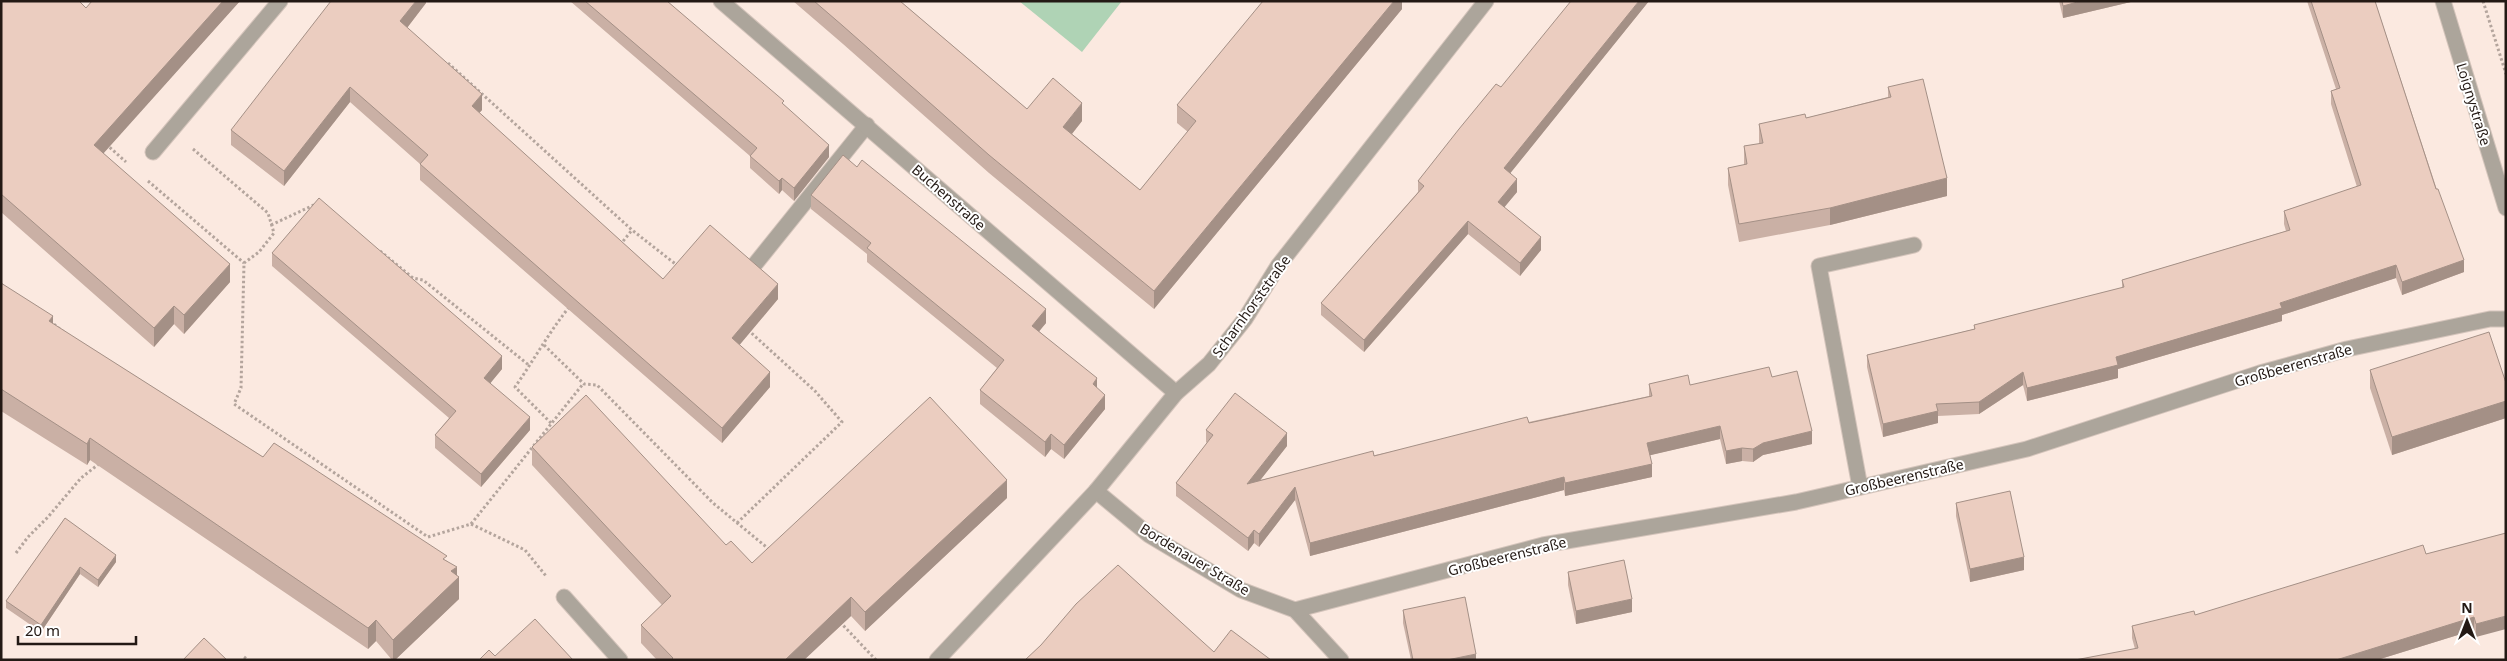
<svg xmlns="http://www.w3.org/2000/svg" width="2507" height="661" font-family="'Noto Sans',sans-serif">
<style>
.green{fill:#afd3b5}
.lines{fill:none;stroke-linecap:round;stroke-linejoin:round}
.service-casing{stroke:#d4c4bb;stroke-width:17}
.minor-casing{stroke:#d4c4bb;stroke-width:17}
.path{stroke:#b4a59d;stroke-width:3;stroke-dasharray:2.5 2.5;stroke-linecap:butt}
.service{stroke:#aca59b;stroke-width:15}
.minor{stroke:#aca59b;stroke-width:15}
.wall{fill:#cab0a5}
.shaded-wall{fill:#a49086}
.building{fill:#ebcdc0;stroke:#a49086}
.labels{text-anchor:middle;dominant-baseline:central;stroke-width:4;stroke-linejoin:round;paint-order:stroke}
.street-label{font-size:14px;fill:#231914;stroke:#fff}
</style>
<rect width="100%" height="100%" fill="#fbe9e0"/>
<path class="green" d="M1019,1h103l-40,51z"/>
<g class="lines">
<g class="service-casing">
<g id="service">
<path d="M153,152l127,-151"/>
<path d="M756,263l111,-138"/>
<path d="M1860,487l-41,-221 95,-21"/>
<path d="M564,597l56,63"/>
</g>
</g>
<g class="minor-casing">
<g id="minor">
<path d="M721,1l455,392"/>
<path d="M2443,1l63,207"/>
<path d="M1096,491l53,44 92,55 54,20 46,50"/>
<path d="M1295,610l248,-65 253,-43 231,-53 233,-76 87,-24 143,-30h16"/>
<path d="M937,660l159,-169 80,-98 33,-29 36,-45 33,-53 208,-265"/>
</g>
</g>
<g class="path">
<path d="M2483,1l23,73"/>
<path d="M448,63l184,167 46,36"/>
<path d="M106,144l20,18"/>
<path d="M193,149l75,64 6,20 -15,19 -15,11 -3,125 -7,16 194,133 43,-13 54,26 21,26"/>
<path d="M148,181l96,82"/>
<path d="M271,225l45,-21"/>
<path d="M620,245l12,-15"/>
<path d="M380,251l33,27 10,2 107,86"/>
<path d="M50,321l16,13"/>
<path d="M544,345l40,39 13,1 116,118 57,47"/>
<path d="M551,423l-36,-36c19,-27 34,-55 55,-81"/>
<path d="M737,523l105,-101 -27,-31 -68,-62"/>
<path d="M471,524l112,-140"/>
<path d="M16,553l12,-16 20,-20 33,-39 19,-15"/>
<path d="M840,622l36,38"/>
<path d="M244,657l4,3"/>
</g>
<use href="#service" class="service"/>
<use href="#minor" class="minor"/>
</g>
<g class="wall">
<path d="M1,1l85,7 6,-7h148l-137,152 127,129 -46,52 -10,-10 -20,23 -153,-135z"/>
<path d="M426,1v2l-19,25 75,82 -3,3 184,166 115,20 -39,46 31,42 -48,56 -302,-263v-16l-70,-62 -66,84 -53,-41v-15z"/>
<path d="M570,1h97l117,104 45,52 -35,44 -12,-11 -3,4 -29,-26v-12z"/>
<path d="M793,1h107l127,108 55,12 -10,13 68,56 48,-58 -11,-9v-18l225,-104v8l-248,300 -165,-136 -146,-129z"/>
<path d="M1649,1l-139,172 7,19 -13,15 37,43 -21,26 -52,-42 -104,118 -43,-37v-12l97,-111v-11l83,-94z"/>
<path d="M2059,1h76l-72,17z"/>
<path d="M2307,1h68l89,271 -62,23 -6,-17 -114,37v6l-164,48v9l-91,23 -4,-16 -44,29 -41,2v7l-55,14 -16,-70v-12l107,-26v-4l148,-37v-8l164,-49 -2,-7v-13l73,-24 -26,-83v-13l5,-2z"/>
<path d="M1888,87l59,109 -117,29 -91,17 -11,-57v-17l16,-3v-19l15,-2v-20l47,-6 82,-21z"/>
<path d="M857,167l189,156 -7,8 58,57 8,21 -41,50 -13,-10 -6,8 -65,-53v-14l17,-22 -130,-106v-8l-56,-45v-14z"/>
<path d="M272,253l230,116 -12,14 40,47 -49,57 -46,-39v-13l14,-17 -177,-152z"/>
<path d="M1,283l52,41 210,133 184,104 10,15 2,23 -64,61h-3l-16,-19 -8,8 -278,-189 -3,5 -86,-54z"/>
<path d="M2370,370l136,13v35l-114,37 -22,-67z"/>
<path d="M1772,377l40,67 -49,11 -10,7 -11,-1 -16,3 -6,-25 -70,16 2,22 -87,19 -1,-6 -254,66 -15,-56 -36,47 -5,-4 -6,8 -72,-55v-13l31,-40 -1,-1v-12l81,16 -27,34 389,-84v-12l41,1z"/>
<path d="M532,447l194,98 26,18 255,-65 -142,133 -14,-15 -47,44h-147l-16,-17v-18l21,-20 -130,-140z"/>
<path d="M1956,503l68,67 -54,12 -14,-66z"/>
<path d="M65,518l51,44 -18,25 -18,-13 -39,58 -35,-24v-7z"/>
<path d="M2506,533l-30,104 -2,-7 -97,30h-302l60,-11 -3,-11v-12l63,-11z"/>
<path d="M1568,572l64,40 -56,12 -8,-39z"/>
<path d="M1403,610l73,50h-65l-8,-37z"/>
</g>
<g class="shaded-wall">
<path d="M223,1h17l-146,163v-19z"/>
<path d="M416,1h10v2l-26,34v-16z"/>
<path d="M1394,1h8v8l-248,300v-18z"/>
<path d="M1639,1h10l-145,180v-13z"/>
<path d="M2081,1h54l-72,17v-12z"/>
<path d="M350,87v15l-66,84v-15z"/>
<path d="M482,94v16l-10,11v-15z"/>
<path d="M1082,103v18l-19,24v-18z"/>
<path d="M829,145v12l-35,44v-13z"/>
<path d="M782,178v12l-3,4v-13z"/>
<path d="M1947,178v18l-117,29v-17z"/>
<path d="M1517,179v13l-19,23v-13z"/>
<path d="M1468,221v13l-104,118v-12z"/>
<path d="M1541,237v13l-21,26v-13z"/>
<path d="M2464,260v12l-62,23v-13z"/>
<path d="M230,264v18l-46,52v-19z"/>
<path d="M2396,265v13l-114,37v6l-164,48v9l-91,23v-13l89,-31z"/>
<path d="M778,284v15l-46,55v-16z"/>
<path d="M174,306v18l-20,23v-19z"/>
<path d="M1046,309v14l-14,17v-14z"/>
<path d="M53,316v21l-4,-16z"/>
<path d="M502,356v13l-18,22v-13z"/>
<path d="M770,372v15l-48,56v-15z"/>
<path d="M2023,372v13l-44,29v-12z"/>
<path d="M1097,378v15l-4,-9z"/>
<path d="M1105,395v14l-41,50v-14z"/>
<path d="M2506,401v17l-114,37v-18z"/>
<path d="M1938,411v12l-55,14v-13z"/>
<path d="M530,417v13l-49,57v-13z"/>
<path d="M1720,426v13l-73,17v-13z"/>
<path d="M1812,431v13l-49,11 -10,7v-13l10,-6z"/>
<path d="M1287,433v13l-40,51v-13z"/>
<path d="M1051,434v15l-6,8v-15z"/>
<path d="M90,438v22l-3,5v-21z"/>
<path d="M1742,448v13l-16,3v-13z"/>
<path d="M1652,464v13l-87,19v-13z"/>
<path d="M1564,477v13l-254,66v-13z"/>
<path d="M1007,480v18l-142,133v-19z"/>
<path d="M1295,487v13l-36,47v-13z"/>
<path d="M1254,530v13l-6,8v-13z"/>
<path d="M116,555v7l-18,25v-7z"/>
<path d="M2024,557v13l-54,12v-13z"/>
<path d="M80,567v7l-39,58v-7z"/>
<path d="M457,567v12l2,-2v22l-64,61h-2v-20l58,-69z"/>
<path d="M851,597v19l-47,44h-19z"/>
<path d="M1632,599v13l-56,12v-13z"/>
<path d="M2506,616v13l-30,8v-13z"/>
<path d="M2474,617v13l-97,30h-41z"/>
<path d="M376,620v21l-8,8v-21z"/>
<path d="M1476,654v6h-29z"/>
</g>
<g class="building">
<path d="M1,1h78l7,7 6,-7h131l-129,144 136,119 -46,51 -10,-9 -20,22 -153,-134z"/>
<path d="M331,1h85l-16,20 82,73 -10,12 191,173 47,-54 68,59 -46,54 38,34 -48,56 -302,-264 8,-9 -78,-68 -66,84 -53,-41z"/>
<path d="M585,1h82l117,100 -2,2 47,42 -35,43 -12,-10 -3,3 -29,-25 7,-8z"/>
<path d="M814,1h86l127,108 26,-31 29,25 -19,24 77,63 56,-69 -19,-16 86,-104h131l-240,290 -165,-136 -146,-129z"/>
<path d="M1571,1h68l-135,167 13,11 -19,23 43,35 -21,26 -52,-42 -104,119 -43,-37 103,-117 -6,-5 41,-52 37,-45 5,3z"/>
<path d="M2062,1h19l-18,5z"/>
<path d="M2311,1h64l61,188h2l26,71 -62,22 -6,-17 -116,38 2,5 -166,49 2,8 -91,23 -4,-16 -44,30 -43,2 2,7 -55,13 -16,-69 108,-26 -1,-4 150,-38 -2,-7 168,-50 -6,-19 77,-26 -30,-94 9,-3z"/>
<path d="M1923,79l24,99 -117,30 -91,16 -11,-56 19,-4 -3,-18 19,-3 -4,-19 46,-10 1,4 85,-21 -3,-10z"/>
<path d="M843,155l14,12 5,-7 184,149 -14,17 65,52 -4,6 12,11 -41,50 -13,-11 -6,8 -65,-52 24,-30 -137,-112 4,-5 -60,-48z"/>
<path d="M319,198l183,158 -18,22 46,39 -49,57 -46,-39 21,-24 -184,-158z"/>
<path d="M1,283l52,33 -4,5 214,136 11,-14 31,20 142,93 -4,3 14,8 -6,4 8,6 -66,63 -17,-20 -8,8 -278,-190 -3,6 -86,-55z"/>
<path d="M2489,332l17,51v18l-114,36 -22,-67z"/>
<path d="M1769,367l3,10 25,-6 15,60 -49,12 -10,6 -11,-1 -16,3 -6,-25 -73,17 5,21 -87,19 -1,-6 -254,66 -15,-56 -36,47 -5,-4 -6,8 -72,-55 37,-48 -7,-5 29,-37 52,40 -40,51 126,-33 1,5 153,-39 2,6 123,-27 -3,-12 39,-9 2,10z"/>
<path d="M586,395l140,150 5,-4 21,22 178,-166 77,83 -142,132 -14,-15 -66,63h-114l2,-2 -32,-33 30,-29 -139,-149z"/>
<path d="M2010,491l14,66 -54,12 -14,-66z"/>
<path d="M65,518l51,37 -18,25 -18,-13 -39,58 -35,-24z"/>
<path d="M2506,533v83l-30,8 -2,-7 -138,43h-261l63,-12 -6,-22 62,-15 1,4 228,-70 3,9z"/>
<path d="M1624,560l8,39 -56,12 -8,-39z"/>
<path d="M1118,565l96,87 17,-22 40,30h-246l16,-15 35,-41z"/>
<path d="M1465,597l11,57 -29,6h-34l-10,-50z"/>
<path d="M535,619l38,41h-94l10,-10 6,6z"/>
<path d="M204,638l23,22h-44z"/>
</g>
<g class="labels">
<g class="street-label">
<text transform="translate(2474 104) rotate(73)">Loignystraße</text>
<text transform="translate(949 197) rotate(41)">Buchenstraße</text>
<text transform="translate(1251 306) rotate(-54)">Scharnhorststraße</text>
<text transform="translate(2293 365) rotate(-16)">Großbeerenstraße</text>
<text transform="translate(1904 477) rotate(-13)">Großbeerenstraße</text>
<text transform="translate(1507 556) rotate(-14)">Großbeerenstraße</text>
<text transform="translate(1195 559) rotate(31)">Bordenauer Straße</text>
</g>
</g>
<rect width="2507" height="661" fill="none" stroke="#231914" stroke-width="5"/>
<g transform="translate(2467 621)" stroke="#ffffff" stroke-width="4" paint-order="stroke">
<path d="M0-4L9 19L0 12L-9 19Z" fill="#231914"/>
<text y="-8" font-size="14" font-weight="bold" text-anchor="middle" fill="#231914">N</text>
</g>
<path d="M18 636v8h118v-8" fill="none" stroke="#231914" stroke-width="2.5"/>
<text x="25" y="636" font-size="15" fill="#231914" stroke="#ffffff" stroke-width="4" paint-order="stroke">20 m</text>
</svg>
